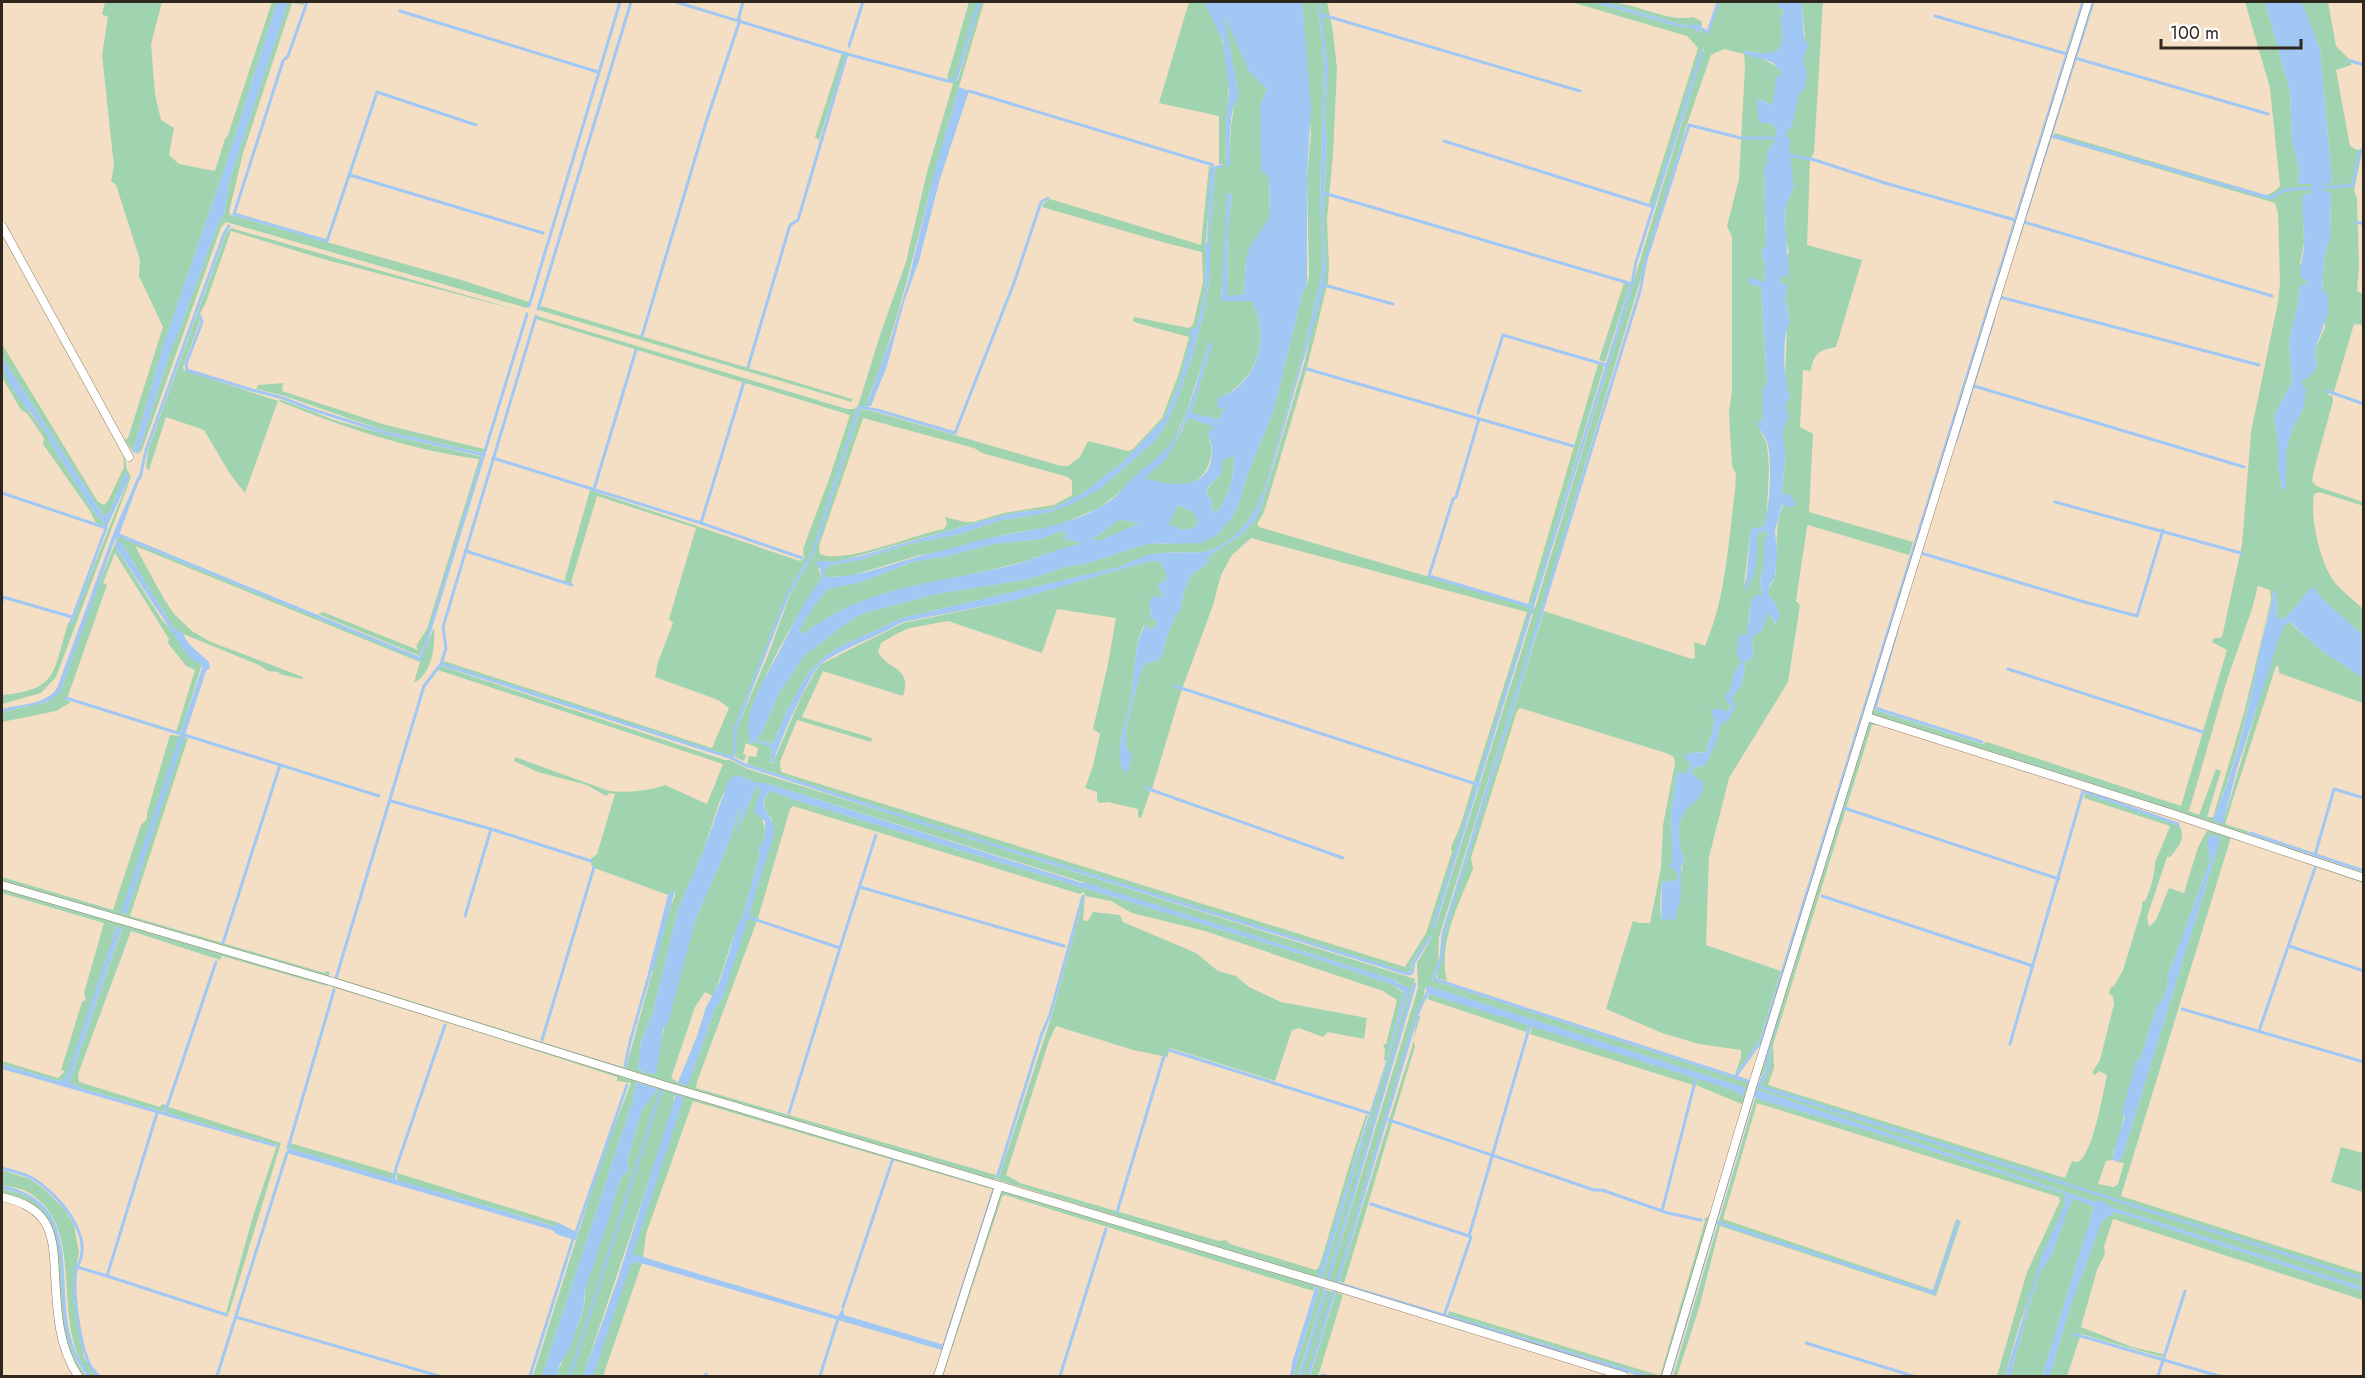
<svg xmlns="http://www.w3.org/2000/svg" width="2365" height="1378" font-family="Jost,sans-serif">
<style>
.green{fill:#a0d4b0;fill-rule:evenodd}
.water{fill:#a1c8f4;fill-rule:evenodd}
.lines{fill:none;stroke-linecap:round;stroke-linejoin:round}
.stream{stroke:#a1c8f4;stroke-width:3}
.minor-casing{stroke:#917e66;stroke-width:9}
.minor{stroke:#fff;stroke-width:8}
</style>
<rect width="100%" height="100%" fill="#f4dfc5"/>
<g class="green">
<path d="M105,2h57l-11,42 4,50 6,26 13,8 -5,27 10,9 36,7 10,-32 3,-4 44,-133h5l-50,159 -63,182 -31,109 -8,-12 3,-2 35,-111 -24,-51 1,-16 -24,-75 -5,-4 3,-15 -12,-111 6,-38 -6,-3z"/>
<path d="M288,2h17l-1,3 -12,-2 -49,150 -14,59 2,3 227,64 71,23 -2,6 -301,-86 -5,5 -79,223 -4,4 32,-102 9,-21 41,-112 4,-4 5,-33z"/>
<path d="M969,2h9l-24,79 4,-1 22,-78h4c-16,55 -33,110 -48,166 -21,77 -36,154 -67,228l-2,10 4,2 -13,-2 -46,146 -24,40 -54,136v23l-3,6 -288,-93 1,-3 268,87 17,-40 -11,-8 -63,-23 3,-15 15,-39 -4,-4 27,-91 -99,-32 -26,87 -7,-1 26,-92 210,71 4,-2 -1,-10 25,-67 22,-67 -314,-96 1,-3 310,93h7l4,-3 22,-71 26,-73 21,-90 26,-88 -4,-2v-2l-2,-2z"/>
<path d="M1189,2h15c6,12 14,25 18,38 13,39 2,86 4,126l3,-1 2,-39 6,-41 -14,-73 26,59 18,18 -7,16 1,34 8,37 1,41 -24,42 -2,35 -17,3 1,-69 4,-33 -4,-2 -7,107 30,1c20,33 7,77 -26,94l-1,14 -5,10 -28,-6 21,-69 -3,-2 -22,69 -14,30 -8,11 -33,27 -9,11 -24,18 -43,18 -55,9 -39,12 -45,9 -67,20 -25,1v-8l6,-4 29,-5 46,-15 54,-11 39,-13 52,-9 49,-23 55,-48 12,-18 13,-31 13,-38 11,-41 6,-40v-42l5,-60 1,-3 7,-4h-4v-48l-60,-13z"/>
<path d="M1302,2h16l6,64 -4,139 3,50 -1,19 -19,79 -37,131c-10,30 -31,63 -65,68 -18,2 -39,-2 -56,4 -9,3 -18,7 -26,11l-217,51 -61,28 -16,10 -17,17 -21,37 -13,32 -3,2 -15,-5 6,-6 17,-40 25,-37 43,-33 17,-10 73,-19 93,-15 36,-12 23,-4 58,-19h20l49,-8 16,-18 6,-12 8,-28 28,-68 29,-119 4,-6 2,-9 -2,-98 4,-44z"/>
<path d="M1320,2h7l6,29 4,38 -4,85 -6,66 2,46 -1,16 -22,89 -34,115 -8,26 -7,12 2,3 276,81 169,-559 -3,2 -48,154 -4,-1 49,-156 -11,-12 -116,-34h21l91,26 6,-1 11,5 2,-3 7,4 10,-31h59v6l5,1 1,3c-5,8 -3,11 -2,19 4,28 -18,22 -38,20 14,8 29,9 38,22l-5,9 -5,23 -14,-7 8,26h8l3,14 -10,14v11l-3,5 2,78 -5,5 4,13 -1,19 -16,-5v5l13,4 6,97 -4,5v22l-3,19 7,14 2,22 -2,48 -3,12 -13,3 -7,56 13,-38 -1,-6 2,-8 9,-2 1,4 -4,6v21l-4,19 2,14 -11,8 -3,20 1,7 -9,34 -5,7 -6,21 2,13 -4,6h-15c6,19 -4,23 -5,41l-19,1 3,10 -4,11 -10,-2 -6,38 2,57 3,4 2,9 -16,2 -2,22 1,15 15,-5c7,-18 1,-40 9,-54 -6,-12 -9,-34 -2,-46 8,-15 18,-9 20,-30l-11,-10 2,-7h6l10,-10 10,-33 14,-15 -3,-11 11,-13 3,-23 7,-4 2,-8 -2,-5 1,-10 9,-4 6,-19 7,12 5,-8 -3,-10 -9,-12c1,-9 5,-10 7,-17 1,-4 1,-10 1,-14 2,-25 -3,-47 14,-68l-8,-2 3,-33 -3,-21 3,-33 5,-10 -5,-11 2,-59 3,-4 -5,-24 3,-13 -6,-1 -2,-7 9,-25 -4,-16 1,-31 8,-18 -9,-53 7,-8 11,-64c5,-13 0,-41 -1,-57l2,-3h19l-9,151 -4,7 -3,85 55,15 -26,87c-17,3 -23,7 -25,24l-8,-1 -3,57 13,7 -4,78 104,30 -4,13 -101,-30 -1,2 -11,74 4,4 -12,77 -59,96 -20,79 -3,88 75,26 -22,71 -24,32 6,-17v-7l-42,-6 -37,-11 -56,-24 27,-88 6,2h11l11,-55 2,-43 12,-62 -1,-6 -8,-4 -146,-45 -3,3 -46,147 2,11c-14,35 -35,73 -26,112l-10,-3 7,-44 100,-323 148,48 3,-1 -1,-16 11,4c21,-49 23,-102 30,-155l1,-17 -4,-8 -3,-54 3,-22v-153l-5,-11 12,-47 6,-113 -1,-12 -20,-5 -13,6 -24,69 -146,488 -102,325 -1,26 -6,17 318,103 -6,22 -48,-20 1,-7 36,12 9,6 1,-9 -314,-101 -4,2 -2,14 -10,23 -77,258 -7,-2 89,-293 -1,-25 15,-26 -3,-1 -17,26 -1,8 -3,3 -488,-152 -173,-57 2,-8 7,1 2,-9 -12,-5 -3,11 3,1 -2,6 -9,-4 1,-27 32,-75 23,-63 23,-38 46,-145 16,3 185,54h7l12,-9 8,-16 40,10 4,-1 30,-32 17,-45 10,-36 -52,-14 -4,-2 1,-4 55,11 4,-3 10,-43 -1,-30 -36,-9 -124,-36 1,-3 7,-5 151,46 8,-79 3,1 -7,84 1,3 -1,38 -8,35 -10,6 6,2 -14,49 -15,35 -41,43 -37,29 -34,18 -33,3 -33,8 -168,47 4,11 -10,13c-19,34 -72,116 -61,153l4,-3 17,7 -2,14 3,1 28,-66 14,-25 5,-7 21,-11 62,-31 112,-23 131,-38 14,-1 7,15 -3,6 -7,2 7,15 -7,-2c-4,7 -9,14 -6,21h3l3,5 -3,5 -5,1 -5,-4c-10,18 -10,52 -13,73 -3,18 -12,37 -11,55 0,6 2,9 1,14l7,4 4,-15 -6,-9v-19l15,-58 5,-7 11,-2 5,-5 5,-20 8,-20 5,-5 4,-20 8,-17 14,-9 4,-10 30,-19 14,-15 6,-10 44,-147 22,-100 -3,-42 4,-84 -2,-19 2,-37zM863,418l111,30 8,5 86,24 4,4v14l-18,10 -50,8 -31,9h-8l-20,-5 2,6 -3,6c-29,5 -100,36 -124,25l-1,-8zM1251,538l276,74 -53,169 4,2 50,-166 3,-4 2,1 -98,314 -3,-1 45,-142 -4,-1 -13,43 -9,20 1,5 -26,81 -21,34 -624,-195 -1,-10 17,-42 74,22 1,-4 -70,-21 21,-46 80,25c10,-31 -17,-25 -25,-45l3,-8 15,-9 14,-6 38,-7 94,32 15,-44 59,9 -8,46 -15,65 7,5 -7,32 -8,22 12,4v9l3,2 8,-1 30,7v8l3,1 9,-26 -3,-3h5l29,-97 32,-87 8,-30 11,-20z"/>
<path d="M1604,2c30,-1 61,21 90,15l8,5v3h-19z"/>
<path d="M2245,2h20l25,89 2,50 7,28 -1,14 14,1v9l-9,2 1,48 -4,21 8,19 -8,3 -1,12 -10,42 3,42 -18,34 4,25v26l4,21 4,2v-38l6,-23 12,-21 -4,-27 17,-14 -2,-17 10,-23 -3,-37 2,-32 6,-19 1,-46 -6,-2v-7l7,-2 -12,-133 -19,-47h27l8,44 15,15v4l-15,5 14,76 7,4 6,-2 -9,42 3,9 2,66 -2,26 6,3 1,31 -10,-1 -20,68h-6l1,4 3,-1 1,6 -19,69 -2,11 4,5 47,16 1,4 -45,-14 -5,2c-4,25 6,70 22,90 8,9 19,17 27,25v26l-41,-36 -8,-12c-11,5 -18,24 -31,32h-6l-1,-27 -3,-1c-1,17 -8,32 -11,49 -11,56 -25,126 -49,178l10,5 53,-181 7,-16 6,-4 33,29 41,27v25l-84,-30v-6l-3,-1 -51,158 22,7 2,3 114,39v10l-132,-46 -110,359 242,77v14l-252,-80 -8,-6 -7,1 -341,-113 12,-42v20l-9,15 4,1c8,-13 9,-24 8,-39l102,-335 110,35 5,-2 194,64 46,-156 -15,-8 1,-3 9,-2 20,-92 9,-113 27,-130 2,-19 -2,-70 -3,-10 -222,-65 2,-5 211,62 8,-3 6,-6 -10,-98zM2258,586l12,4 1,9 -27,114 -31,104h-6l14,-46 -5,-2 -17,46 -10,-4 38,-131 25,-71zM1878,724l330,105 -10,18 -14,46 -15,-5 -13,32 -7,7 -2,-10 20,-60h3c8,-9 17,-19 9,-32l-94,-32 -1,5 86,28c-2,7 -14,33 -15,37 -1,14 -4,26 -10,38l-3,1v6l-19,62 -9,16 -3,1 -2,7 4,2 1,8 -14,56 -8,13 3,2 4,-4 8,4c-4,18 -14,79 -29,87l-6,-1 -7,17 -297,-93 6,-17 -1,-23 99,-320zM2218,847l-96,311 -5,4 7,1 -6,21 -4,3 -16,-3 8,-23 7,-1v-8l6,-14 17,-76 4,-3 17,-53c9,-9 11,-18 11,-31l42,-114 -1,-13z"/>
<path d="M842,53l4,2 -27,85 -4,-3z"/>
<path d="M231,228l294,84 -202,-53 -92,-28 -25,71 -7,14 1,5 -17,46 1,3 94,31 4,-1 52,20 51,14 98,23 -38,127 -25,72 -102,-42 5,-2 95,38 -2,-4 11,-17 52,-170c-69,-9 -136,-32 -201,-58l-33,92 -15,-19 -26,-44 -38,-13 -17,53 -3,-2 2,-18 78,-216z"/>
<path d="M1624,283l6,2 -25,77 -6,-2z"/>
<path d="M541,306l311,93v3l-313,-92z"/>
<path d="M2,344l96,158 6,3 4,-4 16,-34 -1,-19 4,22 4,7 -75,200 -15,16 -39,11v-9c57,-5 51,-24 66,-72l4,-2 57,-143 -3,-5 -16,38 -5,5 -2,-1 -101,-158z"/>
<path d="M1598,364l6,2 -72,239 -4,-1z"/>
<path d="M2,367l26,43 20,26 4,9 41,66 14,16 -11,-4 -6,-12 -47,-67 1,-6 -17,-25 -6,-3 -19,-33z"/>
<path d="M283,383l-1,8 104,34 98,24 -1,4 -98,-22 -100,-35 -29,-7 2,-4z"/>
<path d="M1188,418l28,9 -7,13c4,8 3,14 0,23 -9,29 -40,23 -65,15 21,-19 32,-34 44,-60z"/>
<path d="M1234,454c0,21 -4,44 -19,59l-4,-6 1,-6 -6,-8 2,-5 14,-15v-12z"/>
<path d="M1177,505l17,7 4,8 -3,7 -9,3 -18,-3z"/>
<path d="M1119,520l22,3 -40,17 -10,1z"/>
<path d="M1062,531l4,2 -3,6 13,2 6,3c-26,5 -50,16 -75,22 -70,18 -143,20 -202,67l-6,-1 9,-17 19,-26 32,-6 54,-21 35,-6 46,-12 47,-5z"/>
<path d="M118,536l303,124 13,-33c1,20 -1,45 -20,56l6,-21 -285,-116 29,53 10,15 18,17 19,11 92,35 -1,2 -20,-4 -4,-3 -10,-1 -9,-6 -76,-31 -10,-7 -51,-83 -7,2 47,74 40,44 -21,68h-5l19,-62 -9,-4 -18,-23 1,-4 -54,-86 -12,30 4,2 -39,111 -3,3 6,3 -15,9 -54,11v-10l45,-10 15,-14 25,-74z"/>
<path d="M441,666l284,94h5l18,9 44,14 623,196 -3,9 2,1 -87,290 -5,-1 86,-285h3l-16,-13 -629,-197h-9l-18,-8 -16,19 -5,12 -15,46 -25,57 -25,103 -12,30 -3,26 4,4 18,-28 36,-126 31,-70 12,-38 3,-3 -6,28 20,-48 5,2c0,8 -1,18 0,26 4,15 8,19 -3,34l2,5 -18,64c-13,24 -18,53 -29,78l-8,-4 -10,15 -24,71 12,7h5l27,-76 7,-10 41,-131 9,-49c-8,-9 -12,-19 -1,-28l21,8 528,161 71,24 13,9 -18,68 -2,-1 1,-10 -2,-6h3l11,-44 -14,-9 -178,-60 -73,-18 -21,-12 -26,-5 -2,24 5,1 5,-9 27,3 3,7 73,31 22,18 18,5 13,11 32,15 86,16 -3,21 -36,-7 -5,5 -24,-9 -7,2 -17,51 -105,-33 -3,9 -34,-7 -77,-24 -7,15 -43,134 14,8 199,58 7,-1 4,4 86,26 3,-3c16,-51 29,-102 47,-152h2l-49,162h-5l-316,-97 54,-165 33,-121 -2,-2 -3,2 -287,-88 -3,3 -32,109 -61,164 -1,6 300,87 -1,5 -313,-93 -348,-107v-3l292,91 44,-161 5,-11v-5l-7,4 -71,-26 -6,-4v-6l6,-5 18,-60 -5,-1 -4,3 -19,-11 -49,-13 -24,-11 1,-4 94,34c17,2 40,0 56,-6l42,19 16,-40 -285,-94z"/>
<path d="M170,735l10,1 -58,177 4,2 58,-178 4,1 -58,178 195,57 1,-2 4,1 -2,7 -326,-97v-5l111,33 28,-85 6,-6v-6z"/>
<path d="M2,888l325,96v2l-105,-30 -2,4 -89,-29 -53,143 1,8 81,25 2,-3 4,1 -3,7 -79,-23 -15,-7 53,-153 -5,-3 -48,146 -3,6 -8,3 -56,-17v-3l56,17 7,-7 -4,-1 21,-68 4,-2 -2,-7 20,-70 -102,-30z"/>
<path d="M332,985l660,201 -1,3 -298,-88 -47,133 -3,24 -11,-4 51,-153 -9,-5 -1,9 -13,42 -77,229h-12l91,-288 -93,288h-12c8,-28 29,-55 28,-86l36,-113 8,-6 -2,-10 15,-51 16,-21 -22,-7 -3,18 -91,276h-9l68,-215 30,-78 -14,-2v-4c-94,-31 -189,-61 -285,-90z"/>
<path d="M1429,994l100,31 -3,7 -99,-33z"/>
<path d="M1421,1014l-8,27 2,5c-24,78 -46,158 -71,237l-5,-2 73,-234 5,-29z"/>
<path d="M1532,1026l163,52 -2,7 -163,-51z"/>
<path d="M1755,1098l114,33 196,63v10l-45,119 -15,53h-8l30,-104 33,-71 -1,-4 -302,-94 -34,116 210,71 23,-71 5,2 -25,75 -216,-70 -21,82 -22,68h-4z"/>
<path d="M169,1107l112,36 -52,170h-3l27,-97 24,-71 -111,-32z"/>
<path d="M290,1143l103,30v6l-105,-31z"/>
<path d="M2341,1147l22,6v39l-32,-10z"/>
<path d="M2,1170l28,9 14,10 20,20 10,16 5,27 -5,25v23l10,58 13,18h-7c-43,-54 0,-147 -62,-184 -7,-4 -18,-5 -26,-7z"/>
<path d="M397,1173l162,50 -4,3 -158,-46z"/>
<path d="M2,1189c20,3 43,14 52,34 21,48 -4,105 32,153h-6l-18,-44 -7,-91 -21,-35 -8,-6 -24,-7z"/>
<path d="M1005,1190l311,95 -3,6 -308,-96 -3,2 -59,179h-2l60,-185z"/>
<path d="M2072,1198l22,9 -52,169h-32l28,-101 14,-21z"/>
<path d="M2115,1212l248,79v9l-250,-81 -9,28 1,7 -8,16 -16,57 51,20 31,7 -1,3 -81,-23 -14,42h-17l20,-69 32,-86z"/>
<path d="M1709,1216l-46,160h-3l45,-155 -1,-2z"/>
<path d="M637,1262l5,1 -39,113h-10l38,-113z"/>
<path d="M1320,1287l5,2 -27,87h-5z"/>
<path d="M1327,1290l6,2 -26,84h-6z"/>
<path d="M1336,1292l7,3 -24,78 -2,3h-7z"/>
<path d="M1449,1311l209,64 -1,1h-7l-202,-61z"/>
</g>
<g class="water">
<path d="M277,2h11l-59,180 -5,33 -4,4 -41,112 -9,21 -32,102 -5,-2 31,-109 63,-182z"/>
<path d="M1204,2h98l9,105 -4,71v107l-4,6 -29,119 -28,68 -8,28 -6,12 -16,18 -15,7 -54,1 -58,19 -23,4 -36,12 -93,15 -73,19 -17,10 -43,33 -25,37 -17,40 -6,6 15,5 3,-2 13,-32 21,-37 17,-17 16,-10 61,-28 217,-51c8,-4 17,-8 25,-11 18,-6 39,-2 57,-4 34,-5 55,-38 65,-68l37,-131 19,-79 1,-19 -3,-50 4,-139 -6,-64h2l8,64 -3,53 2,19 -4,84 3,41 -1,18 -6,25 -59,205 -6,10 -14,15 -30,19 -4,10 -14,9 -8,17 -4,20 -5,5 -8,20 -5,20 -5,5 -11,2 -5,7 -15,58v19l6,9 -4,15h-5c-10,-22 4,-50 8,-73 3,-21 3,-55 14,-73l4,4 5,-1 3,-5 -3,-5h-4l1,-10 -2,-6 4,-6 11,2 -7,-14 7,-2 3,-6 -7,-15 -14,1 -131,38 -112,22 -8,4c-21,12 -59,25 -75,39 -11,9 -44,84 -46,97h-4l2,-14 -17,-7 -4,4c-1,-4 -3,-14 -3,-18 2,-30 23,-58 36,-85 12,-23 21,-44 38,-64l-2,-9 -4,-5 2,-3 15,1 27,-6 126,-36 33,-8 33,-3 34,-18 37,-29 41,-43 15,-35 13,-49 -5,-2 10,-6 8,-35 1,-38 -2,-8 3,-4 3,-68 2,-7 11,-3 -1,4h-6l-1,3 -5,60v42l-6,40 -11,41 -13,38 -13,31 -12,18 -55,48 -30,16 -19,7 -52,9 -39,13 -54,11 -46,15 -29,5 -6,4v8c39,1 74,-17 111,-25 22,-5 44,-13 67,-17 37,-6 75,-12 107,-34 10,-7 15,-16 23,-23 13,-13 30,-22 40,-38 18,-29 25,-65 36,-98l3,2 -21,69 28,6 5,-10 -7,-3 1,-8c39,-12 54,-63 33,-97h-30l6,-108 5,2 -4,33 -1,68 17,-2 2,-35 4,-13 20,-29 -1,-40 -8,-7 -1,-65 7,-16 -18,-18 -25,-56 15,81c-11,11 -9,53 -9,69l-4,2v-43l3,-33 -6,-50zM1188,418l27,9 -7,5c1,6 4,12 4,18 0,41 -38,37 -67,28l21,-19zM1234,455c0,19 -4,44 -19,58l-4,-6 1,-6 -6,-8 2,-6 14,-14v-12zM1178,505l15,7 5,8 -3,7c-9,3 -13,5 -21,-2l-6,2zM1119,520l21,3 -39,17h-9zM1062,531l4,2 -3,6 13,2 5,3c-26,5 -50,17 -76,23 -69,16 -142,20 -200,66l-6,-1 9,-17 19,-26 32,-6 54,-21 35,-6 46,-12 47,-5z"/>
<path d="M1592,2h12l79,23h19l-2,7 -11,-5 -6,1z"/>
<path d="M1778,2h26l-2,3 2,32 4,8 -5,17 4,10 -2,17 -6,5 -7,32 -7,8 6,6 -2,7 5,40 -8,18 -1,18 4,53 -9,1 2,7 6,1 -3,13 5,25c-9,11 -6,60 0,73l-5,10 4,12c-11,14 -3,25 -4,41 -1,11 -2,22 -3,34l8,2 7,10 -7,2 -8,-2 -7,26 2,21 -2,25 -5,8 -2,9 9,12 3,10 -4,8 -8,-11 -6,18 -9,5 -1,9 2,5 -2,8 -7,4 -3,23 -11,13 4,7c-2,9 -6,16 -15,20 -1,13 -9,29 -15,41l-11,1 -2,7 12,9c-3,22 -12,16 -21,31 -7,12 -4,34 2,46l-4,7v28l-6,25 -14,-1 1,-37 16,-2 -2,-9 -7,-5 3,-6 -1,-50 6,-38 10,1 4,-10 -7,-6 4,-4 19,-1c1,-18 12,-23 4,-41l5,-3 11,3 4,-5 -5,-6 -1,-6 4,-3 6,-20 5,-7 1,-4 -4,-4 1,-18 4,-4 5,1 4,-32 4,-8h7l-2,-14 4,-19v-21l4,-6 -2,-4 -8,2c-2,6 -1,8 -1,14 1,15 -4,34 -12,46l6,-64 13,-3c6,-21 8,-60 4,-81 -2,-8 -8,-14 -11,-21l5,-4 1,-31 4,-6 -6,-96 -13,-4v-6l16,5 1,-18 -4,-13 5,-5 -2,-78 3,-5v-11l10,-14 -3,-14 -14,-1 -2,-5 -1,-20 15,7 4,-23 -2,-2 8,-7 -10,-11 -28,-8v-3c19,2 42,8 38,-20 -1,-8 -3,-11 2,-19l-1,-3 -5,-1z"/>
<path d="M2265,2h36c8,14 12,31 19,47l12,133 -7,3v6l6,2 -1,46 -6,19 -2,32 6,5v18l-13,37 2,17 -8,10 -9,4 6,7 -2,20 -12,21 -6,23v38l-4,-2 -4,-21v-26l-4,-25 18,-34 -3,-42 10,-42 1,-12 8,-3 -8,-7c0,-12 4,-22 4,-33 1,-16 -3,-32 -1,-48l9,-2v-9h-14l1,-15 -7,-28 -2,-50z"/>
<path d="M959,87l10,4 -29,88 -21,82 -15,41 -17,64 -16,40h-5l26,-71 17,-57 26,-108z"/>
<path d="M2,357l101,158 2,1 5,-5 16,-39 3,6 -22,49 -14,-16 -41,-66c-11,-28 -51,-57 -50,-88z"/>
<path d="M138,476l2,2 -21,57 -5,7 -54,151 -13,9 -45,10v-3c18,-5 44,-4 55,-21l58,-159z"/>
<path d="M117,540l5,4 51,83 10,7c5,12 17,19 26,28l1,6 -4,3 -80,244 -5,-3 81,-244v-4l-11,-5 -9,-12 -67,-101z"/>
<path d="M2314,587l8,12 41,36v43l-41,-27 -32,-29 -7,4 -46,143 -14,54h-7l-3,-5c25,-52 38,-122 49,-178 4,-17 10,-32 11,-50l3,2 1,26 6,1c13,-8 20,-27 31,-32z"/>
<path d="M739,775l18,8h9l316,100h5l308,97 2,3 10,4 5,5 -4,1 -86,285 -3,-1v-4l67,-212 18,-69 -13,-8 -71,-24 -528,-161 -21,-8c-19,15 5,25 3,40 -3,18 -11,36 -16,53 -11,39 -23,77 -36,115l-7,10 -27,76h-5l-5,-3 19,-46 9,-29 13,-24 18,-56 5,-9 18,-64 -2,-5 7,-12v-16l-11,-9 6,-23 -4,-2 -21,51 6,-30 -2,2 -12,38 -31,70 -28,105 -5,7 -7,43c-8,2 -13,0 -18,-5l3,-26 12,-30 25,-103 25,-57 25,-70 4,-5z"/>
<path d="M2215,835l5,4 -2,8 -96,311 -5,4 -4,-2c0,-14 8,-29 12,-44l-3,-3 14,-51 4,-3 17,-53c9,-9 11,-18 11,-31l42,-114 -3,-21 3,-4z"/>
<path d="M675,890l-22,81 -5,2 20,-78z"/>
<path d="M117,926l5,2 -53,154 15,7 193,56 -2,2 -273,-78v-5l56,17 8,-3z"/>
<path d="M1429,986l314,101 3,2 -4,7 -9,-6 -304,-96 -4,-6z"/>
<path d="M636,1082l22,7 -16,21 -15,51 2,10 -8,6 -9,29v4l-27,80 -2,19 -12,37 -11,18 -3,12h-15l91,-276z"/>
<path d="M1755,1089l341,113 6,-2 9,7 252,80v4l-248,-79 -13,9 -32,86 -20,69h-8l52,-169 -22,-9 -20,56 -14,21 -28,101h-5l37,-121 23,-51v-10l-196,-63 -111,-32 -5,-3z"/>
<path d="M676,1094l6,2 1,5 -50,153 205,62 5,-9 1,8 100,30 -2,5 -305,-88 -6,2 -38,112h-10l34,-95z"/>
<path d="M288,1148l266,78 5,-3 19,10 -2,7 -18,-5 -6,-5 -265,-77z"/>
<path d="M1316,1285l4,2 -27,89h-3l2,-13z"/>
</g>
<g class="lines">
<g class="stream">
<path d="M307,2l-19,54 -5,5 -49,153 93,27 50,-149 99,33"/>
<path d="M676,2l171,52 101,27 8,-2 23,-77"/>
<path d="M400,11l198,61"/>
<path d="M1323,15l257,76"/>
<path d="M1935,16l132,38"/>
<path d="M738,20l5,-18"/>
<path d="M1702,29l6,3 10,-30"/>
<path d="M849,46l14,-44"/>
<path d="M2075,58l193,56"/>
<path d="M2351,61l13,4"/>
<path d="M969,91l244,74"/>
<path d="M2052,136l219,62 13,-8 31,-2"/>
<path d="M1444,141l210,66"/>
<path d="M1790,155l25,5 70,23 130,37"/>
<path d="M350,175l193,58"/>
<path d="M2322,188l31,-3 6,-31 5,-4"/>
<path d="M1324,193l308,91"/>
<path d="M1048,198l-7,4 -27,81 -59,150 -78,-23 -18,-3 -46,146 -24,39 -54,137v19l-3,10 13,7 175,57 488,152 4,-1 2,-11 16,-25"/>
<path d="M2024,222l248,74"/>
<path d="M2357,222l7,2"/>
<path d="M2016,246l77,-244"/>
<path d="M1324,285l69,19"/>
<path d="M2000,297l259,68"/>
<path d="M529,306l91,-304"/>
<path d="M538,309l93,-307"/>
<path d="M200,316l2,6 -16,42 1,6 65,20 31,8 28,11 72,23 101,23"/>
<path d="M536,316l-93,311 3,21 -5,16 291,94"/>
<path d="M642,336l64,-214 34,-102"/>
<path d="M748,367l42,-142 8,-5 49,-166"/>
<path d="M1307,369l266,77"/>
<path d="M1974,386l270,81"/>
<path d="M2327,391l37,13"/>
<path d="M1478,413l25,-78 103,30"/>
<path d="M1479,419l-23,78 -3,2 -24,77 104,31"/>
<path d="M1956,441l38,-123"/>
<path d="M493,458l208,65 101,35"/>
<path d="M140,478l6,-28 78,-216 5,-8"/>
<path d="M594,489l42,-139"/>
<path d="M2,493l104,35"/>
<path d="M2055,502l186,51"/>
<path d="M701,523l43,-141"/>
<path d="M119,535l302,124 106,-345"/>
<path d="M466,551l106,34"/>
<path d="M1921,553l160,48 56,15 26,-86"/>
<path d="M2,602l1,-5 69,20"/>
<path d="M71,622l35,-94"/>
<path d="M1898,627l-23,81 107,34"/>
<path d="M2008,669l195,63"/>
<path d="M1175,686l304,99"/>
<path d="M66,698l115,36"/>
<path d="M185,735l194,61"/>
<path d="M1146,788l197,70"/>
<path d="M391,801l100,28 100,32"/>
<path d="M1840,809l1,-2 218,72"/>
<path d="M2250,833l114,38"/>
<path d="M2315,855l19,-66 30,9"/>
<path d="M860,887l204,59"/>
<path d="M1822,896l211,70"/>
<path d="M465,916l26,-87"/>
<path d="M748,917l92,31 -51,165"/>
<path d="M1433,928l199,-644 4,-22 66,-210"/>
<path d="M223,943l57,-178"/>
<path d="M2289,946l75,25"/>
<path d="M840,948l36,-113"/>
<path d="M336,978l88,-292 17,-22"/>
<path d="M1427,993l-10,22 -80,268 308,93"/>
<path d="M2182,1009l182,53"/>
<path d="M1778,1016l-9,28 -1,25 -10,17 606,193"/>
<path d="M2259,1031l56,-163"/>
<path d="M542,1040l52,-173"/>
<path d="M2010,1044l73,-253 95,33"/>
<path d="M1169,1050l200,63"/>
<path d="M625,1066l5,-24 20,-70"/>
<path d="M1735,1077l26,-36 322,-1039"/>
<path d="M1751,1082l-317,-103 7,-21 2,-24 197,-643 6,-31 43,-135 52,13h36"/>
<path d="M157,1113l-50,163 120,39"/>
<path d="M165,1113l51,-151"/>
<path d="M1389,1120l205,70h8l66,23 33,7"/>
<path d="M288,1148l46,-158"/>
<path d="M2,1168c9,3 22,5 30,10 25,15 64,58 45,89"/>
<path d="M997,1178l45,-145 8,-18 33,-119"/>
<path d="M394,1179l2,-11 49,-143"/>
<path d="M2,1187c73,13 56,80 64,135 3,20 10,38 23,54"/>
<path d="M1371,1204l98,32"/>
<path d="M1662,1211l34,-133"/>
<path d="M1117,1212l47,-156"/>
<path d="M1716,1222l218,71 24,-71"/>
<path d="M576,1232l51,-147"/>
<path d="M1328,1280l87,-296"/>
<path d="M843,1307l50,-149"/>
<path d="M1444,1316l27,-79 -2,-1 61,-211"/>
<path d="M236,1317l203,59"/>
<path d="M2074,1334l145,42"/>
<path d="M1806,1343l107,33"/>
<path d="M944,1345l50,-156"/>
<path d="M1322,1375l4,1"/>
<path d="M99,1376c-4,-4 -9,-9 -11,-15 -8,-19 -17,-75 -11,-94l30,9"/>
<path d="M217,1376l70,-223"/>
<path d="M530,1376l43,-137"/>
<path d="M570,1376l91,-286"/>
<path d="M705,1376l1,-2"/>
<path d="M820,1376l18,-57"/>
<path d="M1060,1376l46,-147"/>
<path d="M1300,1376l26,-85"/>
<path d="M1308,1376l26,-84"/>
<path d="M1670,1376l83,-280"/>
<path d="M2158,1376l27,-85"/>
</g>
<g class="minor-casing">
<g id="minor">
<path d="M2,226l127,231"/>
<path d="M1867,717l306,97 191,64"/>
<path d="M2,885l328,96 333,104 670,201 291,90"/>
<path d="M2,1197c16,4 32,9 42,24 10,15 10,36 11,53 2,36 3,72 23,102"/>
<path d="M938,1376l61,-190"/>
<path d="M1666,1376l86,-289 336,-1085"/>
</g>
</g>
<use href="#minor" class="minor"/>
</g>
<rect width="2365" height="1378" fill="none" stroke="#2f271d" stroke-width="6"/>
<path d="M2161 39v9h140v-9" fill="none" stroke="#2f271d" stroke-width="3"/>
<text x="2170" y="39" font-size="18" fill="#2f271d" stroke="#ffffff" stroke-width="4.5" paint-order="stroke">100 m</text>
</svg>
